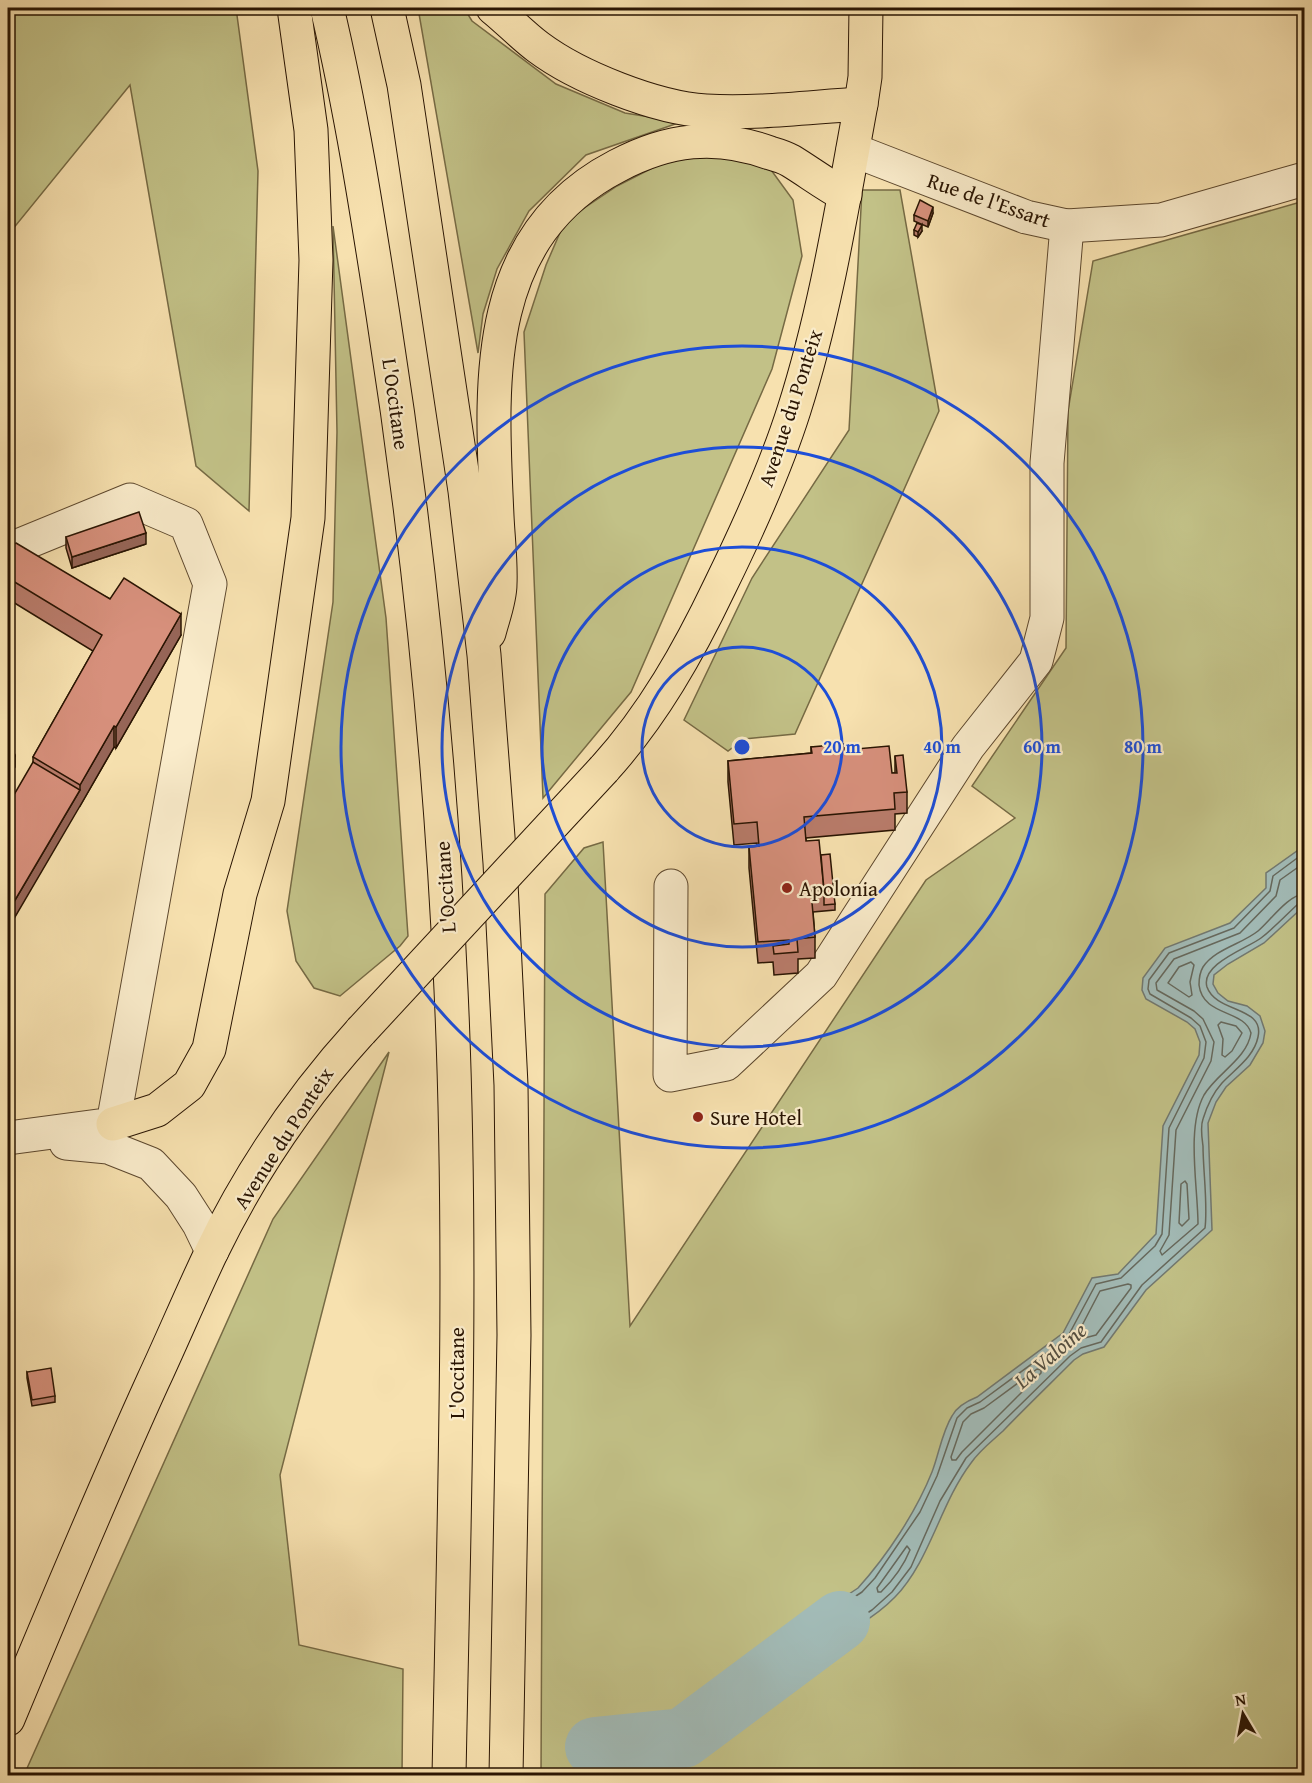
<svg xmlns="http://www.w3.org/2000/svg" width="1312" height="1783" font-family="'Gentium Book Plus',serif">
<style>
.green{fill:#c2c187;stroke:#766a44;stroke-width:1.5}
.water{fill:#a2bbb7;stroke:#72786f;stroke-width:1.5}
.lines{fill:none;stroke-linecap:round;stroke-linejoin:round}
.shore{stroke:#66685c;stroke-width:1.5}
.river{stroke:#a2bbb7;stroke-width:60}
.minor-casing{stroke:#5c472d;stroke-width:35}
.major-casing{stroke:#291402;stroke-width:35}
.highway-casing{stroke:#291402;stroke-width:35}
.minor{stroke:#faeccb;stroke-width:33}
.major{stroke:#f7e1af;stroke-width:33}
.highway{stroke:#f7e1af;stroke-width:33}
.major-bridge-casing{stroke:#291402;stroke-width:35;stroke-linecap:butt}
.major-bridge{stroke:#f7e1af;stroke-width:33}
.wall{fill:#b97c6b;stroke:#291402;stroke-width:1.5}
.shaded-wall{fill:#966557;stroke:#291402;stroke-width:1.5}
.building{fill:#d7907c;stroke:#291402;stroke-width:1.5}
.ring{fill:none;stroke:#1d4ed8;stroke-width:3}
.poi-dot{fill:#8f2418;stroke:#faeccb;stroke-width:2}
.labels{text-anchor:middle;dominant-baseline:central;stroke-width:4.5;stroke-linejoin:round;paint-order:stroke}
.street-label{font-size:21px;fill:#291402;stroke:#faeccb}
.poi-label{font-size:21px;fill:#291402;stroke:#faeccb;text-anchor:start}
.water-label{font-size:22px;font-style:italic;fill:#534e41;stroke:#faeccb}
.centre{fill:#1d4ed8;stroke:#faeccb;stroke-width:3}
.ring-label{font-size:18px;text-anchor:middle;font-weight:bold;fill:#1d4ed8;stroke:#faeccb;stroke-width:4.5;stroke-linejoin:round;paint-order:stroke}
</style>
<rect width="100%" height="100%" fill="#f7e1af"/>
<filter id="stains"><feTurbulence type="fractalNoise" baseFrequency=".00333" numOctaves="4"/><feColorMatrix values="0 0 0 0 .2 0 0 0 0 .09 0 0 0 0 .02 0 0 0 .5 -.17"/></filter>
<radialGradient id="worn" r=".72"><stop offset=".6" stop-color="#630" stop-opacity="0"/><stop offset="1" stop-color="#630" stop-opacity=".3"/></radialGradient>
<g class="green">
<path d="M8,8h228l22,163 -9,340 -53,-45 -66,-381 -122,150z"/>
<path d="M418,8h46l8,13 84,63 69,29 56,9 -95,33 -57,56 -32,58 -14,45 -5,39z"/>
<path d="M716,151l50,12 27,37 9,56 -30,113 -141,323 -88,106 -19,-466 22,-67 19,-44 52,-35 51,-26z"/>
<path d="M862,190h38l39,221 -144,323 -51,5 -16,12 -44,-31 68,-142 97,-148z"/>
<path d="M1304,201v1574h-763l4,-881 39,-46 19,-6 27,484 296,-446 89,-62 -43,-32 94,-138 2,-237 25,-150z"/>
<path d="M333,226l53,392 22,318 -8,10 -60,50 -26,-8 -18,-27 -9,-50 46,-309 4,-170z"/>
<path d="M389,1052l-109,423 19,170 104,24 -1,106h-378l249,-556z"/>
</g>
<path class="water" d="M1304,846v60l-40,37 -36,21 -14,11 -1,9 5,9 10,8 19,5 13,10 5,15 -2,12 -13,22 -24,22 -10,15 -8,21 4,107 -66,60 -42,57 -21,7 -9,6c-24,24 -48,47 -71,71 -11,10 -24,20 -32,32 -31,41 -41,98 -76,134 -35,36 -83,48 -124,75 -15,10 -36,28 -48,42 -9,10 -13,24 -25,31 -18,11 -84,11 -103,2l-2,-6 3,-9 6,-3 43,2 35,-7 68,-63 110,-73c29,-32 58,-76 74,-116 7,-18 10,-40 20,-56 5,-10 15,-15 25,-19l86,-64 29,-55 26,-4 38,-40 7,-108 36,-71 1,-13 -5,-13 -8,-7 -41,-23 -4,-9 1,-12 22,-30 65,-25 36,-35v-15z"/>
<g class="lines">
<g class="shore">
<path d="M1304,853l-31,23 -3,15 -36,37 -65,25 -20,27 -1,9 2,5 41,24 9,8 6,16 -2,16 -35,70 -7,106 -7,12 -34,32 -25,6 -29,54 -87,64 -13,6 -10,10 -20,58 -17,36 -45,66 -13,14 -111,73 -68,64 -37,8 -42,-2 -4,5 1,3 16,4h57l20,-6 11,-10 7,-13 9,-11 45,-39 54,-30 30,-14 22,-14 20,-18 19,-25 29,-66 26,-43 104,-102 11,-8 20,-6 41,-57 63,-57c3,-23 -2,-58 -2,-82 -1,-8 -3,-19 0,-27 4,-13 10,-26 19,-36 13,-14 32,-26 36,-46 7,-31 -42,-24 -51,-50 -7,-23 41,-39 54,-49 13,-10 25,-23 37,-34l6,-2"/>
<path d="M1304,863l-24,17 -4,16 -36,37 -66,26 -18,24 1,7 37,21 9,8 11,23 -3,19 -35,69 -7,105 -9,16 2,4 36,-31c0,-37 -12,-96 6,-129 13,-22 43,-36 47,-62 -7,-24 -48,-16 -52,-48 0,-5 1,-13 4,-18 12,-18 39,-23 55,-36 12,-10 30,-36 46,-37"/>
<path d="M1191,962l3,3 -4,17 2,13 -3,2 -21,-14 11,-16z"/>
<path d="M1221,1022l15,4 6,7 -10,18 -7,6 -3,-2 1,-16 -5,-14z"/>
<path d="M1185,1181l2,3 2,35 -7,7 -3,-3 2,-39z"/>
<path d="M1128,1284l3,1v3l-35,47 -19,5 -1,-3 24,-46z"/>
<path d="M1037,1369l4,1v3l-79,79 -6,8h-4l-1,-3 12,-35 8,-8 13,-6z"/>
<path d="M907,1546l3,4c-6,15 -17,30 -29,42h-3l-1,-4z"/>
</g>
<path class="river" d="M595,1747l88,-9 157,-117"/>
<g class="minor-casing">
<g id="minor">
<path d="M853,150l173,67 41,9 94,-6 143,-41"/>
<path d="M8,550l122,-50 56,24 24,60 -97,540 -105,14"/>
<path d="M671,886l-1,189 56,-11 95,-89 147,-228 68,-86 11,-43v-155l20,-237"/>
<path d="M66,1143l42,4 43,17 30,32 18,28 13,27"/>
</g>
</g>
<g class="major-casing">
<g id="major">
<path d="M604,769c49,-54 85,-118 116,-183 28,-57 55,-116 74,-176 32,-100 48,-203 67,-306l4,-27 1,-69"/>
<path d="M8,1719c47,-113 94,-226 145,-338 20,-43 38,-86 58,-128 39,-81 90,-156 150,-222"/>
</g>
</g>
<g class="highway-casing">
<g id="highway">
<path d="M327,8c24,101 40,204 56,307 35,223 58,449 68,675 12,261 3,524 -2,786"/>
<path d="M387,8l17,77 61,406 19,164 16,208 11,222 3,250 -8,441"/>
<path d="M493,8c15,12 29,27 45,39 40,30 118,61 168,64 52,3 104,-4 155,-7"/>
<path d="M489,633c4,-16 11,-33 11,-49 1,-23 -2,-46 -3,-68 -6,-132 -17,-279 120,-350 51,-27 98,-33 153,-13 7,2 14,4 21,8 18,11 35,24 54,34"/>
<path d="M113,1124l44,-14 32,-25 20,-36 31,-155 28,-93 40,-283 8,-258 -5,-130 -17,-122"/>
</g>
</g>
<use href="#minor" class="minor"/>
<use href="#major" class="major"/>
<use href="#highway" class="highway"/>
<g class="major-bridge-casing">
<path id="major-bridge" d="M361,1031l243,-262"/>
</g>
<use href="#major-bridge" class="major-bridge"/>
</g>
<g class="wall">
<path d="M933,213l-5,14 -14,-6v-6z"/>
<path d="M914,230l8,1 -4,6 -4,-2z"/>
<path d="M66,537l80,7 -74,24 -6,-20z"/>
<path d="M8,547l173,88 -65,113 -2,-1 -34,59 -47,-44v-5l60,-106 -85,-52z"/>
<path d="M811,747l34,3 47,23h3v-17l12,36v21l-12,1v16l-89,8v3l15,14 14,49v6l-22,2 2,25v21l-17,1v14l-24,2 -1,-13 -15,1 -9,-95v-21l8,-1v-3l-23,2 -6,-63v-21l83,-8z"/>
<path d="M27,1372l28,24v6l-23,4 -5,-28z"/>
</g>
<g class="shaded-wall">
<path d="M933,207v6l-5,14v-6z"/>
<path d="M922,225v6l-4,6v-5z"/>
<path d="M146,533v11l-74,24v-11z"/>
<path d="M181,614v21l-65,113v-21z"/>
<path d="M10,650v5l-2,4v-5z"/>
<path d="M114,726v21l-34,59 -72,123v-17l72,-122v-5z"/>
<path d="M15,756v11l-7,12v-11z"/>
</g>
<g class="building">
<path d="M920,200l13,7 -5,14 -14,-6z"/>
<path d="M917,223l5,2 -4,7 -4,-2z"/>
<path d="M139,512l7,21 -74,24 -6,-20z"/>
<path d="M16,543l94,56 14,-21 57,36 -65,113 -2,-1 -34,59 -47,-28 69,-122 -94,-57v-31z"/>
<path d="M844,744l1,6 44,-4 3,27h5l-2,-17 8,-1 4,37 -13,1 1,16 -91,8 2,24 13,-1 5,50 -13,1 4,46 -18,2 1,13 -24,2 -1,-8 16,-2v-4l-31,2 -9,-95 10,-1 -2,-24 -23,2 -6,-63 84,-8 -1,-6z"/>
<path d="M8,751l7,5 -7,12z"/>
<path d="M33,762l47,28 -72,122v-107z"/>
<path d="M830,854l5,50 -11,1v-15l-3,-35z"/>
<path d="M51,1368l4,28 -23,4 -5,-28z"/>
</g>
<g class="ring">
<circle cx="742" cy="747" r="100"/>
<circle cx="742" cy="747" r="200"/>
<circle cx="742" cy="747" r="300"/>
<circle cx="742" cy="747" r="401"/>
</g>
<g class="poi-dot">
<circle cx="787" cy="888" r="6"/>
<circle cx="698" cy="1117" r="6"/>
</g>
<g class="labels">
<g class="street-label">
<text transform="translate(989 200) rotate(19)">Rue de l'Essart</text>
<text transform="translate(396 404) rotate(82)">L'Occitane</text>
<text transform="translate(790 408) rotate(-72)">Avenue du Ponteix</text>
<text transform="translate(445 887) rotate(-94)">L'Occitane</text>
<text transform="translate(283 1138) rotate(-57)">Avenue du Ponteix</text>
<text transform="translate(456 1373) rotate(-90)">L'Occitane</text>
</g>
<g class="poi-label">
<text x="799" y="888">Apolonia</text>
<text x="710" y="1117">Sure Hotel</text>
</g>
<g class="water-label">
<text transform="translate(1050 1355) rotate(-41)">La Valoine</text>
</g>
</g>
<circle cx="742" cy="747" r="9" class="centre"/>
<g class="ring-label">
<text x="842" y="753">20 m</text>
<text x="942" y="753">40 m</text>
<text x="1042" y="753">60 m</text>
<text x="1143" y="753">80 m</text>
</g>
<rect width="1312" height="1783" fill="none" stroke="#f7e1af" stroke-width="30"/>
<rect x="9" y="9" width="1294" height="1765" fill="none" stroke="#291402" stroke-width="3"/>
<rect x="15" y="15" width="1282" height="1753" fill="none" stroke="#291402" stroke-width="1.5"/>
<g transform="translate(1243 1714) rotate(350)" stroke="#faeccb" stroke-width="4.5" paint-order="stroke">
<path d="M0-4.5L10 22L0 15L-10 22Z" fill="#291402"/>
<text y="-9" font-size="16" font-weight="bold" text-anchor="middle" fill="#291402">N</text>
</g>
<rect width="100%" height="100%" filter="url(#stains)"/>
<rect width="100%" height="100%" fill="url(#worn)"/>
</svg>
